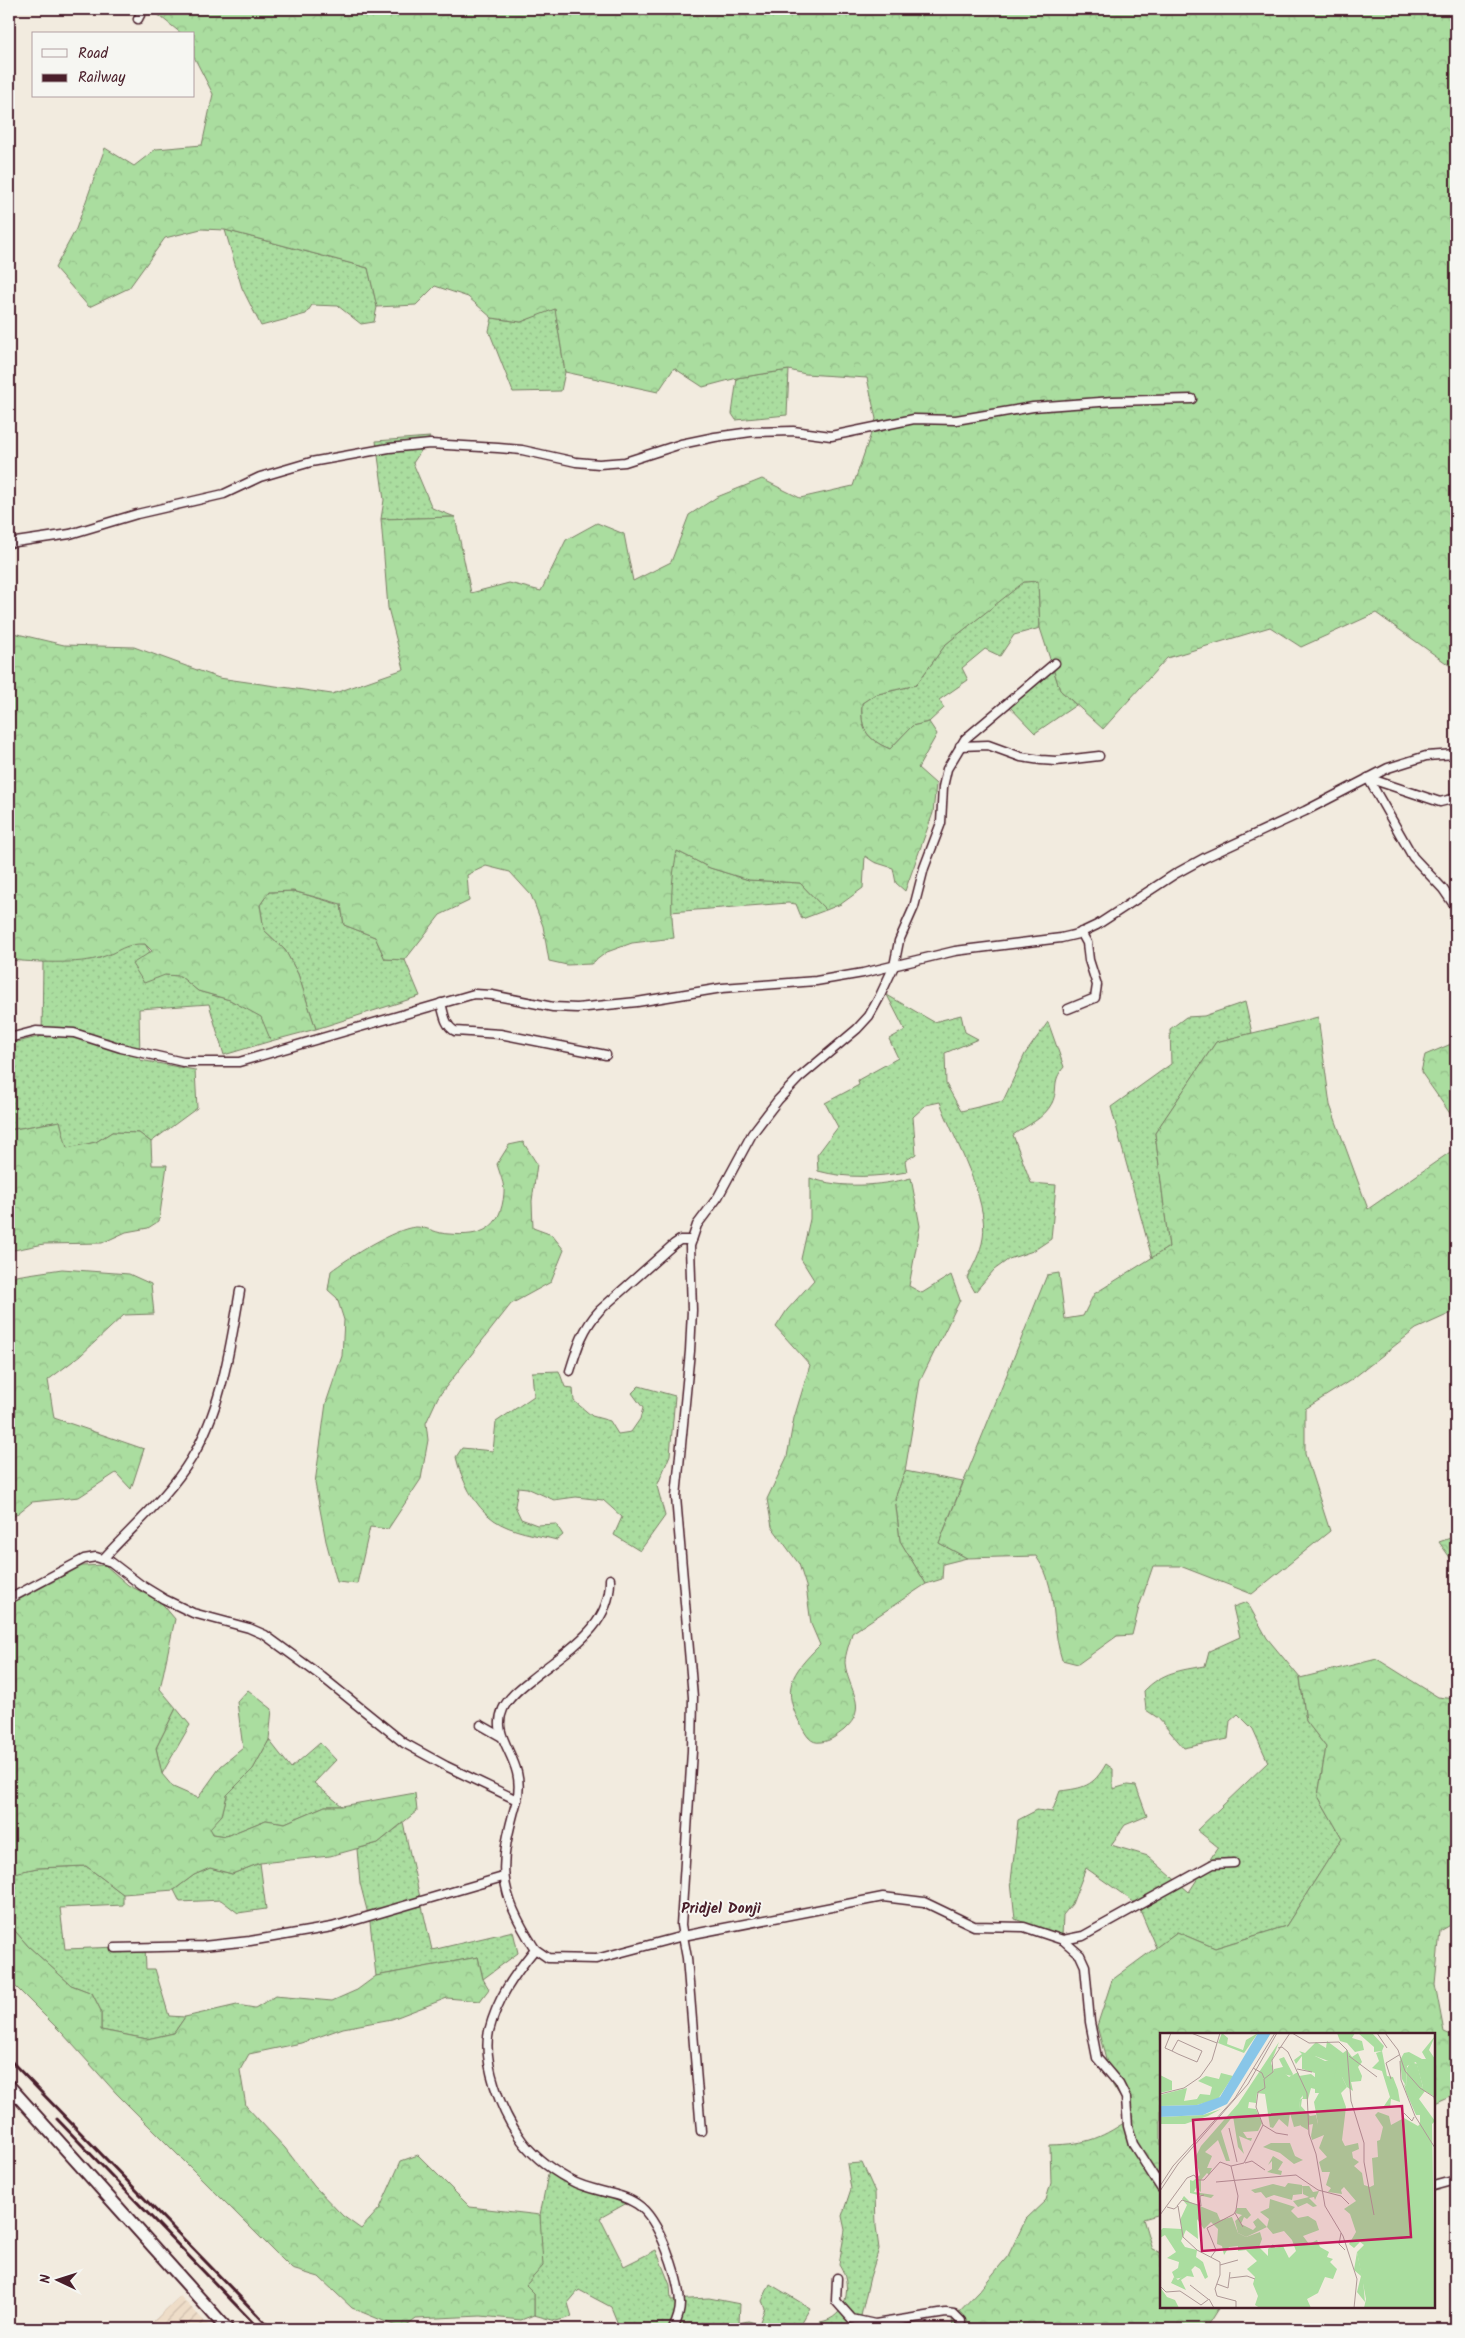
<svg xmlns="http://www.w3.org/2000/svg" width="1465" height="2338" font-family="Kalam,sans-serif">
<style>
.industrial{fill:url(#industrial-furrows)}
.grass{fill:url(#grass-dots);stroke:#7a7e65}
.forest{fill:url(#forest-crowns);stroke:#7a7e65}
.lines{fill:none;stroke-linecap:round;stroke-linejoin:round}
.street-casing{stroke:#4a1f2b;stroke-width:11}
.secondary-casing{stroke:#4a1f2b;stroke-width:15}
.street{stroke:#f6f6f2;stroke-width:8}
.secondary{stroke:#f6f6f2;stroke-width:11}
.rail{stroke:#4a1f2b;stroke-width:3}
.labels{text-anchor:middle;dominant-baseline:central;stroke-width:4;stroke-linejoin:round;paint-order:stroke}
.quarter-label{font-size:15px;font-weight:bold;fill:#4a1f2b;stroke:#f6f6f2}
.inset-road{fill:none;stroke:#af9997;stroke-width:1}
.view{fill:#c2185b;fill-opacity:0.15;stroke:#c2185b;stroke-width:2.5}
.inset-edge{fill:none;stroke:#4a1f2b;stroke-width:2.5}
</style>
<defs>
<pattern id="industrial-furrows" width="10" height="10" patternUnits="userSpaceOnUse" patternTransform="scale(1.25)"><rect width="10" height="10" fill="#eeddc8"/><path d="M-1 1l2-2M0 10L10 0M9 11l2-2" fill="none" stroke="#cebdac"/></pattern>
<pattern id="grass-dots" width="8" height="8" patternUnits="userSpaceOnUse" patternTransform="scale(1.25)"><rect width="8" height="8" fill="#aadd9f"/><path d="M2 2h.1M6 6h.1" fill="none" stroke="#94bd89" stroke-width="1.8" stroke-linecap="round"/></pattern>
<pattern id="forest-crowns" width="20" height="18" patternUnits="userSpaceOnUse" patternTransform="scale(1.25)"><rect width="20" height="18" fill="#aadd9f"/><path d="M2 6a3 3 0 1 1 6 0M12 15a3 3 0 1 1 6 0" fill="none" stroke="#94bd89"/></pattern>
</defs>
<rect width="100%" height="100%" fill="#f2ebdf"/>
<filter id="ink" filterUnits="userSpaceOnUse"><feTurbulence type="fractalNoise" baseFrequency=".02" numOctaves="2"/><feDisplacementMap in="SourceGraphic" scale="10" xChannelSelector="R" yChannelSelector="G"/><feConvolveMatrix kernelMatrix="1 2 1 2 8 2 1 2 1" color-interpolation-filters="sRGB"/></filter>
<g filter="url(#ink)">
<path class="industrial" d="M180,2296l32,33h-67z"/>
<g class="grass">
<path d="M225,230l143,38 9,39 -3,15 -13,2 -23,-18 -26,-1 -6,9 -45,12 -19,-38z"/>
<path d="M555,308l10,64 -4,19 -48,1 -24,-61 3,-13 29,4z"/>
<path d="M789,370l-2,45 -51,5 -4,-6 5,-36z"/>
<path d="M430,437l-17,26 19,45 23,9 -74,2 3,-19 -8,-59z"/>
<path d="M1038,581l2,47 -26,7 -14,21 -15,-7 -23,19 6,12 -29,20 5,8 -15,14 -17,4 -22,23c-24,-10 -30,-20 -28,-46l12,-8 42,-10 30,-41 77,-62z"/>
<path d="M1051,662l9,28 16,15 -41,28 -29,-30z"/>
<path d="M677,851l33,17 39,12 51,3 26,27 -24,9 -6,-15 -8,-1 -118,9 1,-32z"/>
<path d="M293,891l48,14 3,20 31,12 10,22 20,1 15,36 -104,33 -18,-55 -13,-24 -21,-20 -4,-25 9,-13z"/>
<path d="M131,943l14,1 20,31 15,1 18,15 32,9 32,17 9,24 -47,14 -15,-51 -70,5 1,51 55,10 2,38 -46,34 -12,-9 -27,-1 -16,10 -30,7 -6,-28 -51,9v-86l33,-8 1,-74 57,-4z"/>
<path d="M887,995l47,27 27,-7 4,17 13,7 -33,14 1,31 15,27 42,-10 22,-47 23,-32 16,45c-13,15 -5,21 -12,36 -8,16 -25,22 -39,32l18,48 25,2 -5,54 -18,12 -24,8 -15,11 -19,22 -8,-14c6,-12 14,-26 16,-40 6,-40 -29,-98 -43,-136l-14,3 -13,12 3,37 -11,7 2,11c-31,5 -59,7 -89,-1l-1,-16 21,-28 -13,-24 34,-18 -1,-5 40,-22 -9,-19 16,-9z"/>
<path d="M1245,1002l7,31 -36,9 -61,91 14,114 -17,11 -41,-151 60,-43 -1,-35 16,-12 18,-1z"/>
<path d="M559,1371l6,16 8,1 1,13 18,15 18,5 8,13 13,-2 9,-13 3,-11 -11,-15 7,-7 36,10 -5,59 -13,31 8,30 -25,35 -26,-16 8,-18 -19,-17 -27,-3 -22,3 -27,-12 -9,-1 -3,19 6,13 16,6 19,-1 7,11 -6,5c-20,-5 -46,-8 -63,-20 -20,-14 -33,-41 -38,-63l6,-9 31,3 3,-29 38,-26 -2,-24z"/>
<path d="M905,1471l58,11 -24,61 28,15 -24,6 -1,15 -16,5 -26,-43 -5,-43z"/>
<path d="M1247,1602l20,36 33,40 6,43 20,26 -8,49 24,42 -56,88 -71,22 -38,-16 -21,16 -18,-43 -52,-37 -14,36 -9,11 -1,22 -47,-18 -4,-38 7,-61 19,-10 15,2 8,-21c23,-3 33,-4 46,-27l7,5v20l14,-4 9,1 11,30 -22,9 -14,20 37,11 41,36 29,-45 -21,-17 71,-68 -15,-33 -15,-15 -8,7 -2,18 -44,9 -26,-30 -12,-8 -2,-19c18,-19 37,-21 61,-25l4,-15 31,-14 -7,-30z"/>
<path d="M176,1708l14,17 -28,49 -6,-26z"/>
<path d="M269,1740l22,28 29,-25 16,17 -22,23 28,23h-17l-40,17 -19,-3 -40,16 -13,-2 -4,-6 13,-13 5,-20 26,-26z"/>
<path d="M403,1823l29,127 81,-19 5,22 -35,26 -5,-22 -102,19 -6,-54 -10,-39 -3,-34 21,-6z"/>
<path d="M260,1863l6,46 -28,4 -17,-13 -41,2 -6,-12 20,-15 16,-7 22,6z"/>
<path d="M86,1866l37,28v11l-63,3 5,41 80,-3 1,23h9l14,47 16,1 -11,16 -27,6 -46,-9v-19l-9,-18 -21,-8 -43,-39 -19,-22v-50l28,-6z"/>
<path d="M862,2163l13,29 1,34 3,23 -9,28 -12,52h-39l1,-7c28,-4 33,-37 19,-58l6,-34 -3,-14 9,-27 -4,-25z"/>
<path d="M549,2169l78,34 -27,15 24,48 32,-16 14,35 1,15 38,-2 31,6 -1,19 9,-2 11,3 6,-16 -3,-7 8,-17 40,24 -12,21h-178l-9,-22 -32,-17 -11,13 4,14 -16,4 -22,-6v-22l-8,-8 16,-19 -2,-51z"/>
</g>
<g class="forest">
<path d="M151,9h1305v661l-80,-57 -75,34 -31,-20 -103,31 -64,71 -43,-39 -20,-62 -2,-47 -14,1 -78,62 -30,41 -42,10 -12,8c-2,26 4,36 28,46l22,-23 17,-4 8,12 -19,34 18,16 -3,29 -28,78 -9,-8 -3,-15 -19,-6 -9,-6 -2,32 -22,16 -15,6 -26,-27 -51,-3 -39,-12 -33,-17c-6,30 -7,56 -3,87l-42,5 -25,9 -16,12 -24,1 -18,-4 -6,-35 -12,-31 -21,-23 -24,-6 -19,9 2,26 -29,14 -35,45 -20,-1 -10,-22 -31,-12 -3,-21 -48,-13 -24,1 -9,13 4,25 21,20 13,24 18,55 -45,12 -10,-24 -31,-17 -32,-9 -18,-15 -15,-1 -21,8 -12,-19 20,-13 -7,-7c-20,-1 -26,8 -43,13 -22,8 -70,5 -93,3v-328l55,13 70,2 85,31 113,16 72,-25 -16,-61 -7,-89 74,-2 16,76 38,-10 32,8 25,-51 31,-17 27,11 9,47 38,-19 18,-47 28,-18 45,-18 38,19 53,-12 23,-67 -9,-41 -62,-4 -16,-4 -52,8 -34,9 -29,-19 -16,24 -93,-20 -10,-63 -34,13 -29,-4 -24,-21 -33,-11 -19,19 -39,2 -9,-39 -143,-38 -24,-1 -36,9 -36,50 -40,19 -34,-39 21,-39 29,-81 29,18 22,-17 46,-4 11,-51 -19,-37v-23h-12z"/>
<path d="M1318,1017l12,88 38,104 88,-61v163l-40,18 -65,51 -46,29v45l25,77 -78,63 -72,-28h-27l-14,41 -7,28 -15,1 -39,28 -16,-4c-9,-27 -6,-56 -15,-83 -2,-7 -7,-14 -11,-21l-69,2 -28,-15 108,-268 12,-2 6,46 18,-3 11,-22 75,-47 -14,-114 61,-91z"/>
<path d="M1456,1042v80l-35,-50 4,-17z"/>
<path d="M60,1121l7,27 29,-6 16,-10 27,1 12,9 1,23h15l-8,56 -11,7 -22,4 -24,11 -58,1 -35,7v-121z"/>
<path d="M523,1142l14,22 -5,37 1,27 19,7 12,15 -13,32 -40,22 -73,93 -12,26 2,17 -7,39 -33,50 -18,-2 -13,57 -20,-2 -11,-41 -11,-58 11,-80 16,-47 2,-36 -7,-22 -9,-8 3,-19c17,-13 64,-43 85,-44 11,0 22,7 33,7 33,3 52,-5 55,-41 1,-8 -5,-21 -7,-29l12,-19z"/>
<path d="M810,1178c32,11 68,8 101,0l9,48 -11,60 13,7 29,-18 9,25 -40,81 -15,90 -10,27 5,43 26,43 -74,49c-2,9 -7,21 -7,30 3,28 25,44 -1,67 -8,6 -13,11 -23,12 -10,2 -15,-7 -19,-15 -22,-39 -11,-53 18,-82l-9,-21 -5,-38 -7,-22 -27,-37 -5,-28 20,-42 7,-39 16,-53 -34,-38 11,-17 27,-30 -13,-21 9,-40z"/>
<path d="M62,1269l67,5 22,10 3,30 -30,1 -43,40 -33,25 6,38 90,31 -13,40 -15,-16 -37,24 -47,5 -19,15h-4v-240z"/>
<path d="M1456,1536v30l-17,-24z"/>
<path d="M105,1565l23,20 32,16 15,18 -15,70 16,19 -20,40 6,26 11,13 25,11 23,-32 22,-18 -6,-46 11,-12 24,19 -3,31 -16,29 -26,26 -5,20 -12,13 3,6 13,2 40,-16 19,3 40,-17h17l73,-13 2,18 -39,32 -48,13 -70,7 -28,11 -22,-6 -16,7 -20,15 -51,4 -37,-28 -49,2 -28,6v-269l73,-39z"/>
<path d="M1377,1659l61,38 18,2v223l-16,9 -5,53 9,48 12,5v56l-22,10v-69h-273v180l-18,5 9,30 9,4v54h58l-14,22h-252l-1,-10 27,-28 29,-35 18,-37 20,-19 5,-17 -1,-38c40,-1 51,-7 83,-28l-20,-31 -16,-60 15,-46 65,-48 38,16 71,-22 56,-88 -24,-42 8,-49 -20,-26 -6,-43z"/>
<path d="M9,1924l19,22 43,39 21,8 9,18v19l46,9 27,-6 11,-16 52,-12 18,3 20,-12 57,5 25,-11 19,-14 102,-19 5,22 6,10 -9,12 -33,-3 -55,21 -49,9 -42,15 -52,11 -9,16 6,36 39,42 29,38 29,30 18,13 19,-21 21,-47 17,-6 52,52 70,8 3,51 -17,19 8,8v22l-13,5 -40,-4 -65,3 -13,10 -51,-21 -33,-31 -27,-8 -176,-176 -53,-59 -54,-54z"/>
</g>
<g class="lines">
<g class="street-casing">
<g id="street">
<path d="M138,19l5,-10"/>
<path d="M9,543l61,-9 67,-20 87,-20 36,-17 51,-15 78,-14 41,-4 68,4 24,2 54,12 23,2 26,-2 56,-18 34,-7 36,-5 42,-1 38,5 83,-17 42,1 77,-13 80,-6 79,-2"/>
<path d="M960,746l28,-1 33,12 20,3 15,1 43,-5"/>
<path d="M1368,778l45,79 30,32 13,19"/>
<path d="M1368,778l72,24 16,-4"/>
<path d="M441,1003c3,11 4,23 14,28l45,3 106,21"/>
<path d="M1068,1009l27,-11 2,-13 -8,-25 -2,-17 -6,-11"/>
<path d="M9,1038l27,-7 38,2 47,15 62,14h56l235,-68 18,1 61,12 24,1 60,-6 85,-14 94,-7 47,-8 92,-22 106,-13 17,-4 19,-9 78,-51 31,-17 99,-46 83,-43 38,-12 30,-2"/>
<path d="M570,1371c7,-23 13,-43 30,-61l74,-66 6,-4h12"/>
<path d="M103,1559c30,-33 65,-62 88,-100 31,-50 39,-112 49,-168"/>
<path d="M9,1599l75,-40 12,-2 15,5 30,23 23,14 29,14 56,15 16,7 56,41 83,67 42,23 71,34c-19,67 -20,89 18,149 -21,26 -38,50 -46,82 -7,31 12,79 29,104 12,19 32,34 52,45 20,12 48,11 67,24 23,15 42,74 43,100 0,9 -3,17 -7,25"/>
<path d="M481,1725l21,12"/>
<path d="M517,1800c10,-41 -28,-60 -14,-91 5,-11 16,-20 26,-28 34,-29 82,-51 81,-102"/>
<path d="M1063,1940l20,-4 130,-72 21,-1"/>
<path d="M115,1948l88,-2 47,-5 82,-14 171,-50"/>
<path d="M535,1949l13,9 48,1 87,-23 200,-39 41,5 50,24 50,1 39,13 17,15 5,11 5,56 7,36 22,26 7,14 2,28 5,18 28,44"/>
<path d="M701,2131l-14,-173 -6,-33 11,-174 1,-54 -17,-200 14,-146 2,-41 -2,-64 7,-21 21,-28 34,-63 26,-34 21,-22 58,-49 12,-13 10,-18 15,-32 5,-25 15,-34 10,-39 17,-45 2,-36 4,-18 18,-30 90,-76"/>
<path d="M1434,2186l22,-6"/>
<path d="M837,2278l-1,23 16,18 23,5 71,-11 8,1 7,7 -1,8"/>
</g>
</g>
<g class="secondary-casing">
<path id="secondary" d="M9,2086l218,243"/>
</g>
<use href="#street" class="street"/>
<use href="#secondary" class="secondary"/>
<g class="rail">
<path d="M9,2059l262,270"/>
<path d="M57,2119l202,210"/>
</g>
</g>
</g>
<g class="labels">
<g class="quarter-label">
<text x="721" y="1909">Pridjel Donji</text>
</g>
</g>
<g transform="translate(1160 2033)">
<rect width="275" height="275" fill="#f2ebdf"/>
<path d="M62,0l6,5 -1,6 16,6 3,-10 12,-7 -14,20 -26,-10zM275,3l-6,14 6,9h-9l-4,-7zM167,8l16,12 4,-3 5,7 6,-4 4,9 -4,5 4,9 -1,5 -10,1 2,9 -6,-4 -5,-10h-8v-14l-19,-7h-13l-6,8 -2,-4 8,-6 -3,-3 6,2 11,-11 10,6zM222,18l5,25 6,1 5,13 2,12 -9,-3 -1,9 -6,-2 6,-9 -8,-26 -10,-3 7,-7 -3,-8zM124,24l9,17 -1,2 -18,-4v-3l9,-2 -4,-8zM251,29l6,2 6,23 -13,5h-4l-2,-8 2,2 1,-18zM61,40l12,3 -15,23 -21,6 -37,1v-11l27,-7 -3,13 13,-2 3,-5 10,1 2,-8 -14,-6 8,-5 13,3zM151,41l5,4 -1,11 -4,-1 -3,11h-6l-1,7 9,10 6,-1 2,9 -7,12 2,-12 -5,1v5l-7,-4 -2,-25v-1l4,-2 -4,-22zM61,76l-13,7 -23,8h-25v-7l43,-2zM113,123l10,6 -5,8 4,1 -1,4 -14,-3 5,-3v-8l-4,4zM38,135h14l-3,7 -2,-2 -6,7v12l-5,-4 -2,4 20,3 -3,3 -21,-5v-13l3,1 7,-6zM142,153h7l4,6 6,-1 -4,9 -1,-3 -5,1 8,8 -4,1 -6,-4 -9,4 -5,-6 16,-4 -6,-3zM77,175h9l5,7 -4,4 -3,-2 -3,7 12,6 3,-3 -3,-5 5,-4 9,9 -21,10 -8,-4 -3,-12 7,-6 -7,-2zM197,219l6,28 2,22 -8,-10 4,-16 -7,-6zM31,236l3,8 -7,-1 -6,4 5,10 -15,-7 3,-6 4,3z" fill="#aadd9f"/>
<path d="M177,0h18l-3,5 10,3 2,9 -9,2 -8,-9 -7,-2zM198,0h14l12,13 -2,5 -8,1v-5zM119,9l-8,21 3,9h9l6,5 9,-5 7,20 -6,9 3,24 -8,2 -4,-14 -2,14 -9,-8 -6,9 -3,-1 -5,-33 -8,-1 -1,10 -7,-1 -1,6 8,1 6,14 -4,8 -15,1 4,6h5l-1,3 -12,-5 5,18 -6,-7 -5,-31 -12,15 9,30h-4l-8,-21 -13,12 7,4 -5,12h-9l-2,-12 5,-10 37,-42zM249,19l13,7h13v38l-10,-6 -6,8 16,22 -3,3 3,184h-71l2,-9 -9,-47 7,-7 -4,-3 -6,6 -5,-4 7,-12 -6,-18 -6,-5 12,-8 -12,-14 -3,3 1,4 -14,-2 3,-4 -5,-3 4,-13h-8l-3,-10 8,-5 -8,-9 5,-13 -12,5 -1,-4 4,-11 3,-1 -4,-22 5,-9h-4v-20l-13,-4v-13l11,-1 12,6 8,-1 4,6 -3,11h8l5,10 -6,6 5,14 -4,33 3,6 13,-3 1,6 -7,3 1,6 6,4 -5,4 8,7 2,12 6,2 4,-2 -2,-27 6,-1 -1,-16 3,-1 3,-13 -8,-12 3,-3 11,4 2,9 13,-7 14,8 2,-2v-9h-4l-10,-23 17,-5 -7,-25 -9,4 -1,20 -4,-7 -2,-19 4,-7zM111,110h19l5,13 8,4 -9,4 -14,-11 -17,-6zM128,150l14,2v9l-9,1 -1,5 -18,-5 -8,3 -5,-6 -6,1 -4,-3 22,-6 12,3zM24,163l6,6 27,11 3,7 12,-3 6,16 8,4 14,-5 2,7 -3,8 9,9v-7l5,-5 2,4 8,-2 6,12 7,-7 -4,-11 -8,-9 -11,3 -6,-7 2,-8 -9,-7 9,-4 1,-9 25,8 -4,4 7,7 10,-2 8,5 3,9 -16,6 6,8 8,-4 3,7 9,5 -2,5 6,2 -3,3 7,7 -4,10 -8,-2 -7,16 -11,6 4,9h-51l-5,-3 3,-9 -5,-12 2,-7 -8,-8 10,-8 -11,-11 -8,1v-5l-9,1 -5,8 -2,-9 -5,-2 1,-15 -7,-7 -7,7 -7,-10 1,20 -12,-9 -5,11 4,6 12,3 -1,7 7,5 5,15 -3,2 -5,-10 -5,-3 -11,11 -9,2 -3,-7 6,-4 1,-6 -12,-4 9,-6 -11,-17 -5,3v-7l3,-3 19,1 -2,-9 7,-15 -5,-6zM0,254l7,10 8,3 4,8h-19z" fill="#aadd9f"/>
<path d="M0,42l12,6v9l-12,3z" fill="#aadd9f"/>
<path d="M98,0h13l-44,71 -24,11 -43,2v-11l37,-1 23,-8z" fill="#88c6e8"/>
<path class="inset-road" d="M11,0l-6,15 7,3 6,3 19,8 5,-11 -24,-11 -6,11M31,0l26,10M132,0l17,10 30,-1 8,8 4,51 13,42v19l10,53M217,0l10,15M225,0l13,17 7,21 15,17 14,9 1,6M118,15l4,-1 6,5 19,41 2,41 7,20 9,52 18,30 14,43 -3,29M189,23l28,21M240,28l1,19 14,36 20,32M93,35l9,5 2,5M137,36l15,3M231,46l-5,-16 13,-8M0,61l24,-6 16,-11 12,-17 8,-27M244,80l8,8 2,-4M103,92l13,8 12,2M69,95l8,34M85,130l7,-2 13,9M56,149l80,-7 22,15 23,6 8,8M0,153l13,-20 62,-68 40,-65M0,158l18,-27 70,-80 29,-51M17,173l5,-6 19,6 -1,-10 4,-1M7,174l7,2 4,-3 5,31 14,13 23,12v13l-5,14 2,7M75,180l8,14M0,182l27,-37 7,-3 4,5h6l16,-18 11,4 13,-3 19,-38 -7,-18 2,-15 7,-4 -1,-9 9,-7 -1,-12 18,-27M181,200l-2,11 6,6M51,224l5,-7 -9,-22 27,-14 2,-4 2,-14 -7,-30M60,232l18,-5M70,245l17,-2 8,3M57,251l11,4 2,-16M30,252l18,14M0,253l6,6 14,-1 21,14 8,-6 5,9M57,263l19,5v7"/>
<path class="view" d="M242,73l9,131 -209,14 -9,-131z"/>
<rect width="275" height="275" class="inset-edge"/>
</g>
<rect width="1465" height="2338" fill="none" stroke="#f6f6f2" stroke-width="30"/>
<rect x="15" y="15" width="1435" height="2308" fill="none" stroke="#4a1f2b" stroke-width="2" filter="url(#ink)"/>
<rect x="32" y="32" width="162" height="65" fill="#f6f6f2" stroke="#b1a0a2"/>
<rect x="42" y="49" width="25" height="8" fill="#f6f6f2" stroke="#b1a0a2"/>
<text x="78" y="58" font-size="15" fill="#4a1f2b">Road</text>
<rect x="42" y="74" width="25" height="8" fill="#4a1f2b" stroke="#b1a0a2"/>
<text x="78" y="82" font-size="15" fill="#4a1f2b">Railway</text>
<g transform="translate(58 2280) rotate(274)" stroke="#f6f6f2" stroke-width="4" paint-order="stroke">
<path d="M0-4L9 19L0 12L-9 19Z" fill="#4a1f2b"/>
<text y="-8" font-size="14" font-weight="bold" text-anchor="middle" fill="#4a1f2b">N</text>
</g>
</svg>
